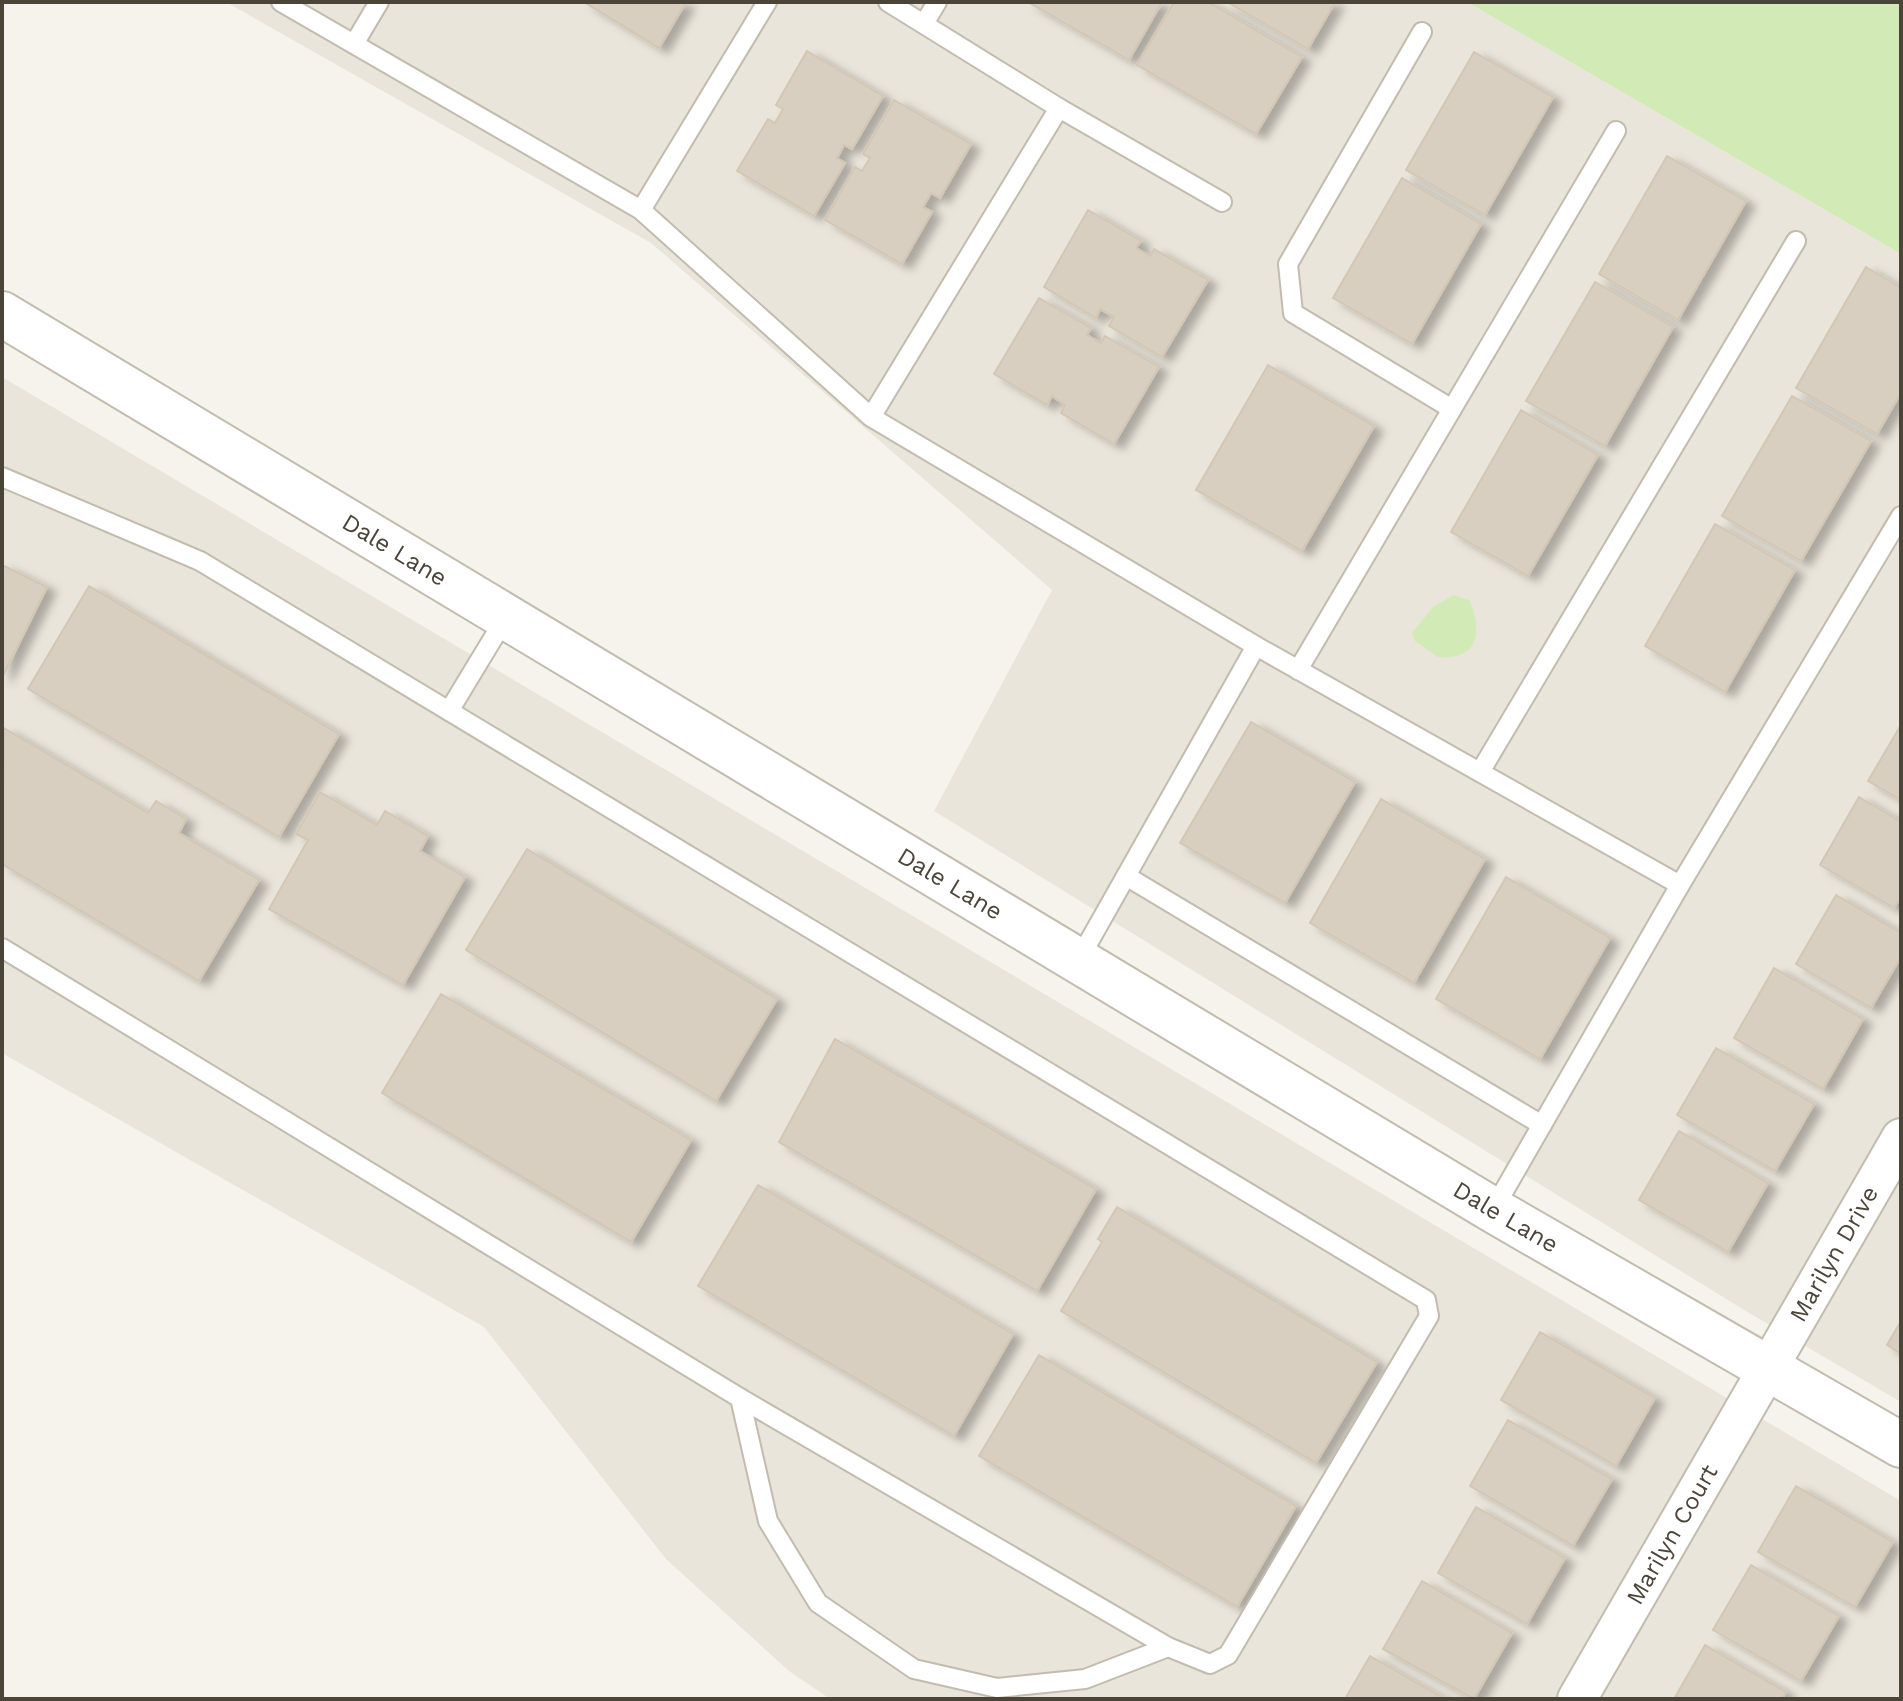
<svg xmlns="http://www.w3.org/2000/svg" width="1903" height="1701" font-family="'Work Sans',sans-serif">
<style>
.residential{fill:#eae5da}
.green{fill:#d2eab5}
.building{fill:#d8cfc1;stroke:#d3c7b4;stroke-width:2;filter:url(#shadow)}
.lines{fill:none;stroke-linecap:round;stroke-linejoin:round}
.service-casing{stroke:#c2bbae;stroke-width:22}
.minor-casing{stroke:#c2bbae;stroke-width:42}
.tertiary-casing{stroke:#c2bbae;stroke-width:48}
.service{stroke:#fff;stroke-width:18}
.minor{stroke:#fff;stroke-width:38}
.tertiary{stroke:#fff;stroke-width:44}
.labels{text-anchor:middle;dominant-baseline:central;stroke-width:6;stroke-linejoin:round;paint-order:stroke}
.street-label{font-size:24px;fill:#4b4439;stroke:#fff}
</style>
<defs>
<filter id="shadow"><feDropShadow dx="9" dy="5" stdDeviation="4" flood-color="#0004"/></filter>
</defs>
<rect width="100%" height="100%" fill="#f6f3ec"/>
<g class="residential">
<path d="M226,2h1241l434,252v1148l-157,-92 -810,-499 118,-221 -401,-347z"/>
<path d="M2,377l1899,1124v198h-1071l-41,-28 -123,-112 -182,-232 -482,-274z"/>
</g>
<g class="green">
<path d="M1467,2h434v252z"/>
<path d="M1454,595l15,5c14,30 10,61 -31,57l-23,-16 -3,-8 21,-26z"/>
</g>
<g class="building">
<path d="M584,2h102l-27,46z"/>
<path d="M1028,2h134l-33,58z"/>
<path d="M1174,2h34l94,55 -46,77 -119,-69z"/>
<path d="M1227,2h108l-27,47z"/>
<path d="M807,51l76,45 -31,53 -8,-4 -7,13 8,5 -31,53 -77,-45 31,-52 7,4 8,-14 -7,-4z"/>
<path d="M1474,52l79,45 -68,118 -79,-45z"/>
<path d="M894,100l77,44 -31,54 -9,-5 -8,14 9,5 -30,52 -77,-44 30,-53 7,4 8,-13 -7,-4z"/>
<path d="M1667,156l79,45 -68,119 -79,-46z"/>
<path d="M1402,178l79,46 -69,120 -79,-46z"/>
<path d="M1088,210l53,31 -5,7 14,8 4,-7 54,31 -46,77 -53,-31 5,-9 -14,-8 -4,9 -52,-31z"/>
<path d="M1866,267l35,21v105l-24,41 -81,-46z"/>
<path d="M1595,282l78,45 -68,119 -79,-45z"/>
<path d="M1039,298l52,30 -4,7 14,8 4,-7 54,31 -45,77 -53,-31 4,-8 -13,-9 -5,9 -53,-31z"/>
<path d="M1268,365l106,61 -72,125 -106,-61z"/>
<path d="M1792,396l79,45 -70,120 -79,-45z"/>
<path d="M1521,410l77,45 -70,121 -77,-44z"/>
<path d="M1715,524l80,46 -70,122 -80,-46z"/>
<path d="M2,565l45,22 -45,91z"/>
<path d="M89,586l250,148 -60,103 -251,-148z"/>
<path d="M1251,722l104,60 -70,121 -105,-60z"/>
<path d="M1901,725v75l-33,-19z"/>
<path d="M4,728l144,85 8,-12 30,18 -7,14 80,47 -60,101 -197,-117z"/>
<path d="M320,792l57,33 8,-14 43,25 -8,15 45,26 -62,108 -134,-76 39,-69 -12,-6z"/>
<path d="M1859,797l42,25v75l-7,11 -74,-43z"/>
<path d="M1381,799l104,60 -71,124 -104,-60z"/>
<path d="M527,849l250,150 -61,102 -250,-151z"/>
<path d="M1506,877l104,61 -70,121 -104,-60z"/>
<path d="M1836,895l65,38v24l-30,51 -75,-44z"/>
<path d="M1774,968l89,51 -40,70 -89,-51z"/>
<path d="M441,994l250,146 -60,102 -249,-149z"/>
<path d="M835,1039l261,150 -59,102 -258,-149z"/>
<path d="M1716,1048l98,56 -39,67 -98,-56z"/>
<path d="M1679,1131l89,52 -40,69 -89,-52z"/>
<path d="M758,1185l255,149 -59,102 -256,-150z"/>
<path d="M1117,1207l260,155 -61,101 -255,-152 41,-69 -4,-3z"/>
<path d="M1901,1321v33l-14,-9z"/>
<path d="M1540,1332l115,66 -39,68 -115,-66z"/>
<path d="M1039,1355l257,151 -59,101 -258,-151z"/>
<path d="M1508,1420l104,59 -39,67 -103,-60z"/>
<path d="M1796,1486l97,56 -38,65 -97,-55z"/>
<path d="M1476,1507l89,51 -38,66 -89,-51z"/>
<path d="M1751,1565l88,51 -38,65 -88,-51z"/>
<path d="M1422,1581l90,52 -38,66 -91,-50z"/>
<path d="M1705,1645l81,47 -4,7h-108z"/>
<path d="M1370,1656l75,43h-100z"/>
</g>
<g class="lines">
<g class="service-casing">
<g id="service">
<path d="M281,2l360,208 230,207"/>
<path d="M888,2l171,106"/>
<path d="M924,24l13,-22"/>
<path d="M1422,32l-134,232 5,49 159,96"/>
<path d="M354,44l25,-42"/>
<path d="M641,210l126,-208"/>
<path d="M2,477l198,84 1226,739 3,16 -201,339 -18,9 -42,-17 -83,32 -88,9 -83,-19 -96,-66 -50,-82 -28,-123 -738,-450"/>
<path d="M1256,646l424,239"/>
<path d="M1298,670l318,-539"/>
<path d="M449,711l57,-94"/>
<path d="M1480,772l316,-531"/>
<path d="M1126,876l416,249"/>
<path d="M1078,961l178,-315 -385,-229 188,-309 163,94"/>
<path d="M1493,1210l187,-325 221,-369"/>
<path d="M740,1398l428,249"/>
</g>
</g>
<g class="minor-casing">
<g id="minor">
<path id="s1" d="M1577,1699l324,-561"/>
</g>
</g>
<g class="tertiary-casing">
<g id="tertiary">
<path id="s2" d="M2,314l1491,896 408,235"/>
</g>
</g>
<use href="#service" class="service"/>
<use href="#minor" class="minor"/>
<use href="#tertiary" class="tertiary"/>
</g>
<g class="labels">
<g class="street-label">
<text stroke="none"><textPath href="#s2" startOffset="458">Dale Lane</textPath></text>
<text stroke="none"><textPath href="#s2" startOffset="1106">Dale Lane</textPath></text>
<text stroke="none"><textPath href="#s2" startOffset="1754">Dale Lane</textPath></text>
<text stroke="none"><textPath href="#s1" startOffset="514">Marilyn Drive</textPath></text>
<text stroke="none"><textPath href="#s1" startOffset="190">Marilyn Court</textPath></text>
</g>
</g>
<rect width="1903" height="1701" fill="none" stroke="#4b4439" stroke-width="8"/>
</svg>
